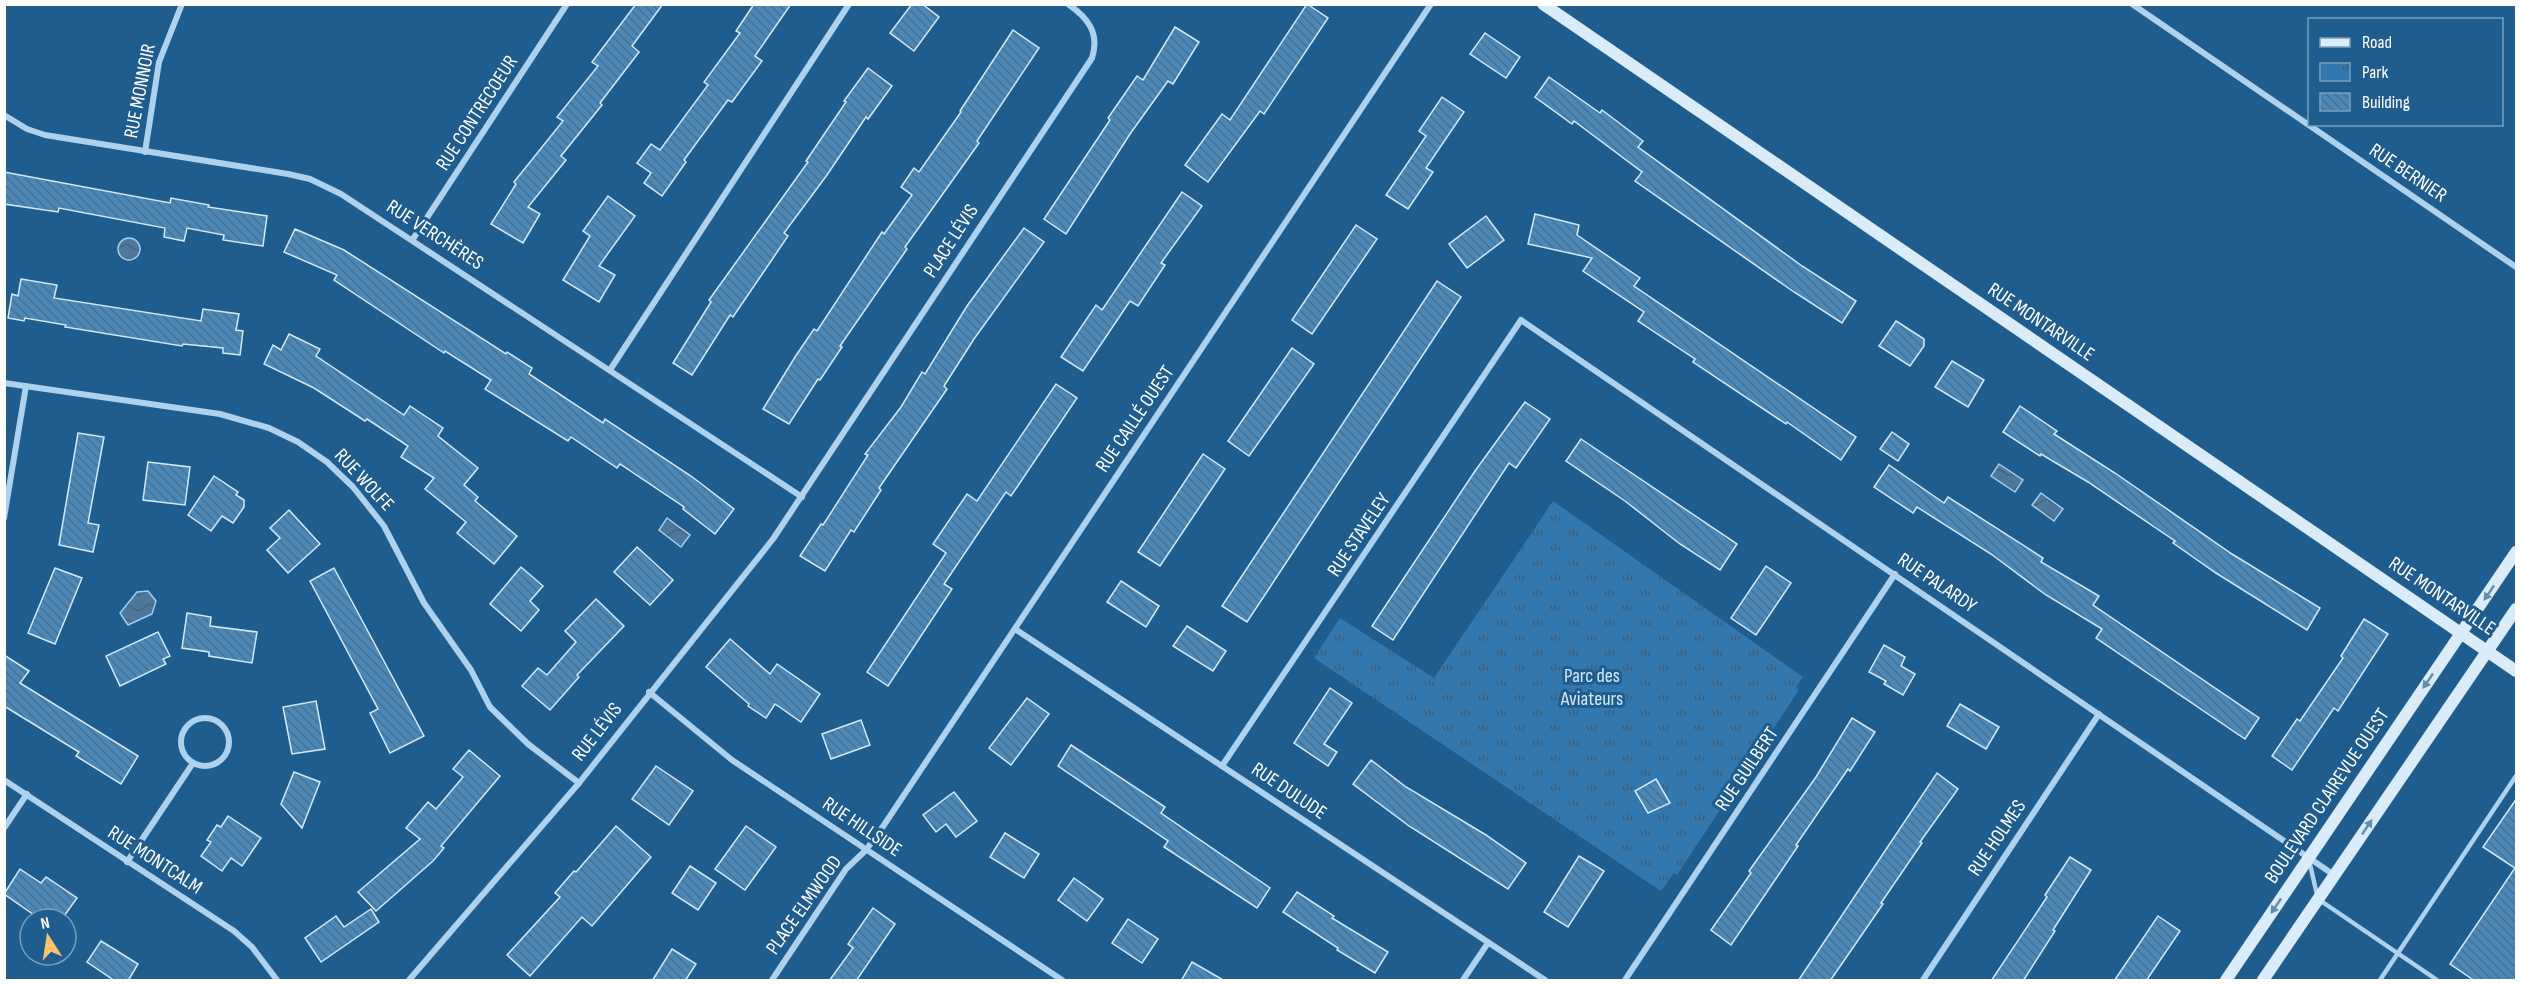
<svg xmlns="http://www.w3.org/2000/svg" width="2521" height="985" font-family="'Sofia Sans Condensed',sans-serif">
<style>
.park{fill:url(#park-tufts)}
.water{fill:url(#water-waves);stroke:#a2ceee;stroke-width:1.5}
.building{fill:url(#building-back-hatch);stroke:#d4e9f9;stroke-width:1.5}
.lines{fill:none;stroke-linecap:round;stroke-linejoin:round}
.lane{stroke:#aed2ed;stroke-width:4.5}
.street{stroke:#aed2ed;stroke-width:6}
.secondary{stroke:#daebfa;stroke-width:12}
.oneway{fill:#608fb4}
.labels{text-anchor:middle;dominant-baseline:central;stroke-width:6;stroke-linejoin:round;paint-order:stroke}
.street-label{font-size:20px;fill:#fff;stroke:#1f5d8f}
.park-label{font-size:20px;fill:#d4e9f9;stroke:#1f5d8f}
</style>
<defs>
<pattern id="park-tufts" width="24" height="20" patternUnits="userSpaceOnUse" patternTransform="scale(1.5)"><rect width="24" height="20" fill="#3277ad"/><path d="M3 7l-1-3M5 7V3M7 7l1-3M15 17l-1-3M17 17v-4M19 17l1-3" fill="none" stroke="#405f78"/></pattern>
<pattern id="water-waves" width="16" height="10" patternUnits="userSpaceOnUse" patternTransform="scale(1.5)"><rect width="16" height="10" fill="#4d789c"/><path d="M0 5q4-4 8 0t8 0" fill="none" stroke="#4c6274"/></pattern>
<pattern id="building-back-hatch" width="6" height="6" patternUnits="userSpaceOnUse" patternTransform="scale(1.5)"><rect width="6" height="6" fill="#4b88b8"/><path d="M-1 5l2 2M0 0l6 6M5-1l2 2" fill="none" stroke="#4b708d"/></pattern>
</defs>
<rect width="100%" height="100%" fill="#1f5d8f"/>
<path class="park" d="M1553,501l250,176 -7,10 3,3 -122,185 -3,-2 -13,18 -347,-233 26,-40 94,60z"/>
<g class="water">
<circle cx="129" cy="249" r="11"/>
<path d="M1999,464l24,16 -8,12 -24,-16z"/>
<path d="M2041,493l22,16 -9,12 -22,-16z"/>
<path d="M667,518l23,17 -9,12 -22,-17z"/>
<path d="M148,591l8,10 -4,13 -24,11 -8,-12 17,-21z"/>
</g>
<g class="building">
<path d="M636,4h27l-31,42 7,6 -39,51 2,2 -41,51 5,4 -38,47 12,7 -17,29 -32,-19 25,-40 -2,-2 49,-61 -6,-4 41,-51 -6,-4z"/>
<path d="M754,4h37l-36,52 7,5 -30,41 -4,-2 -44,60 2,2 -24,34 -18,-13 7,-10 -14,-10 14,-19 9,6 48,-65 -4,-3 36,-49 -4,-2z"/>
<path d="M912,4h10l17,13 -25,34 -24,-18z"/>
<path d="M1307,4l21,14 -64,96 -4,-3 -52,71 -23,-17 37,-51 8,6z"/>
<path d="M1175,27l24,15 -26,42 -5,-3 -38,53 -64,100 -22,-15 66,-99 -2,-2 29,-42 6,4z"/>
<path d="M1013,30l26,18 -62,93 2,2 -74,104 2,2 -67,97 2,1 -22,33 -2,-1 -29,45 -26,-15 32,-52 19,-28 3,2 65,-99 2,2 28,-39 -11,-8 13,-19 5,4 42,-60 -1,-1z"/>
<path d="M1485,33l35,24 -14,21 -36,-24z"/>
<path d="M868,68l24,18 -24,33 -2,-2 -39,58 -43,58 4,3 -55,81 -3,-2 -38,60 -19,-12 38,-61 -2,-2 99,-138 -2,-1 40,-59 -2,-1z"/>
<path d="M1549,77l51,36 2,-3 41,31 -5,6 164,119 54,35 -14,22 -48,-31 -159,-111 7,-9 -68,-51 -2,3 -37,-27z"/>
<path d="M1442,97l22,15 -38,56 7,4 -25,37 -22,-14 40,-59 -7,-5z"/>
<path d="M4,172l166,31 1,-5 38,7 -1,2 59,9 -4,30 -40,-6 1,-5 -37,-7 -3,13 -20,-4 1,-9 -106,-20 -1,4 -54,-8z"/>
<path d="M1182,192l20,14 -41,57 4,2 -27,41 -8,-5 -47,70 -22,-14 35,-52 6,5z"/>
<path d="M608,196l27,20 -36,50 16,9 -16,27 -36,-22 27,-44 -7,-5z"/>
<path d="M1535,214l44,11 -2,10 63,43 -6,8 222,151 -15,23 -54,-38 -1,2 -93,-62 2,-3 -57,-38 6,-9 -61,-41 9,-13 -64,-14z"/>
<path d="M1486,216l18,24 -37,28 -18,-24z"/>
<path d="M1356,225l21,14 -65,95 -20,-14z"/>
<path d="M1024,228l20,14 -70,97 -30,47 3,3 -68,99 2,2 -27,42 -3,-2 -26,41 -25,-15 21,-32 2,1 45,-70 -3,-1 36,-47 21,-35 3,2 42,-68z"/>
<path d="M295,229l49,21 162,104 1,-2 25,16 -3,6 74,49 2,-4 86,57 43,33 -19,25 -32,-25 1,-2 -64,-43 -3,4 -46,-31 -3,4 -83,-52 6,-9 -46,-29 -1,2 -110,-73 3,-5 -53,-23z"/>
<path d="M21,279l36,6 -3,13 147,23 2,-12 36,5 -3,16 7,1 -3,24 -17,-2v-5l-40,-4 -1,2 -117,-19 1,-2 -41,-7 -1,3 -16,-3 4,-24 6,2z"/>
<path d="M1437,281l24,16 -214,325 -25,-16z"/>
<path d="M1896,321l28,18v7l-14,20 -31,-20z"/>
<path d="M289,334l31,15 -4,7 88,59 6,-9 33,22 -5,8 40,32 -14,17 14,12 -3,4 42,35 -23,28 -37,-31 9,-11 -41,-33 9,-11 -33,-21 7,-11 -41,-27 -2,2 -51,-33 -50,-24 9,-19 8,5z"/>
<path d="M1292,348l22,16 -65,92 -21,-15z"/>
<path d="M1952,361l32,19 -16,27 -33,-20z"/>
<path d="M1056,384l21,14 -66,98 -5,-4 -62,92 8,5 -64,97 -21,-14 79,-119 -13,-9 34,-50 10,7z"/>
<path d="M1525,402l25,17 -34,49 -7,-5 -116,177 -21,-14 103,-155z"/>
<path d="M2020,406l37,25 -3,3 61,39 117,81 88,54 -13,22 -91,-57 -43,-30 2,-2 -87,-59 -47,-28 -1,2 -37,-24z"/>
<path d="M1892,432l17,12 -11,17 -18,-12z"/>
<path d="M78,433l26,4 -16,86 11,2 -6,27 -34,-7z"/>
<path d="M1581,439l156,105 -17,26 -40,-26 -55,-43 -59,-40z"/>
<path d="M1203,454l22,15 -65,97 -22,-14z"/>
<path d="M148,462l42,5 -5,38 -42,-5z"/>
<path d="M1889,465l55,38 4,-6 95,61 -2,4 58,34 -6,9 166,113 -14,21 -149,-101 6,-9 -56,-34 -55,-41 -74,-47 -4,6 -39,-26z"/>
<path d="M214,476l24,16 -2,3 8,5v7l-11,16 -11,-7 -11,15 -23,-16z"/>
<path d="M289,510l31,34 -32,29 -21,-23 13,-12 -10,-10z"/>
<path d="M637,547l36,33 -23,25 -36,-33z"/>
<path d="M1766,566l25,17 -35,52 -25,-17z"/>
<path d="M521,567l22,19 -13,15 9,9 -18,21 -31,-27z"/>
<path d="M55,568l27,10 -27,66 -27,-11z"/>
<path d="M334,568l90,168 -34,17 -20,-40 8,-4 -68,-128z"/>
<path d="M1121,581l38,25 -13,21 -39,-25z"/>
<path d="M596,599l28,27 -47,49 2,2 -29,33 -28,-24 16,-18 9,7 29,-33 -11,-11z"/>
<path d="M187,613l24,4 -1,9 47,6 -5,31 -43,-7v-4l-27,-4z"/>
<path d="M2364,619l24,15 -50,77 -4,-3 -42,62 -20,-14 25,-37 3,2 43,-63 -2,-2z"/>
<path d="M1187,626l39,25 -13,20 -40,-25z"/>
<path d="M158,632l12,24 -7,3 3,5 -46,22 -14,-30z"/>
<path d="M730,639l40,35 7,-10 43,30 -19,28 -26,-18 -9,14 -18,-12 1,-2 -43,-37z"/>
<path d="M1884,645l21,12 -4,9 14,8 -12,21 -19,-11 2,-3 -17,-9z"/>
<path d="M4,655l25,16 -9,12 118,73 -17,28 -45,-28 3,-4 -75,-46z"/>
<path d="M1330,688l22,15 -28,41 13,8 -9,14 -34,-23z"/>
<path d="M1027,698l22,16 -38,51 -22,-17z"/>
<path d="M316,701l9,48 -33,5 -9,-47z"/>
<path d="M1960,704l39,23 -13,22 -39,-23z"/>
<path d="M1852,718l23,14 -25,39 -2,-2 -52,76 2,1 -67,99 -20,-15 40,-57 -2,-2 67,-94z"/>
<path d="M861,720l9,25 -39,14 -9,-25z"/>
<path d="M1071,745l94,62 -4,6 109,75 -13,20 -93,-61 4,-6 -110,-75z"/>
<path d="M469,750l31,26 -59,70 3,2 -11,13 -57,50 -18,-19 62,-53 -14,-11 22,-26 8,7 27,-32 -10,-8z"/>
<path d="M1371,760l35,27 80,48 40,28 -18,26 -99,-63 -56,-42z"/>
<path d="M656,766l37,25 -24,34 -37,-26z"/>
<path d="M294,772l26,10 -18,46 -21,-24z"/>
<path d="M1937,773l21,16 -38,53 2,1 -41,60 2,1 -53,77h-32z"/>
<path d="M1656,779l14,24 -22,10 -13,-22z"/>
<path d="M954,792l23,29 -21,16 -10,-13 -10,8 -13,-17z"/>
<path d="M2517,798v183h-42l-25,-17 65,-96 -32,-21z"/>
<path d="M228,816l33,22 -19,28 -11,-8 -9,13 -21,-15 10,-14 -4,-2 10,-15 4,2z"/>
<path d="M616,826l35,31 -59,69 -10,-9 -52,59 -23,-21 53,-58 -5,-4 19,-22 2,1z"/>
<path d="M746,826l30,21 -31,43 -30,-21z"/>
<path d="M1005,833l34,21 -15,24 -34,-21z"/>
<path d="M1579,856l25,15 -36,56 -24,-15z"/>
<path d="M2070,857l21,13 -38,60 2,1 -32,50h-32l56,-84 -2,-2z"/>
<path d="M690,866l26,17 -18,27 -26,-17z"/>
<path d="M20,869l21,14 5,-6 31,21 -15,21h-22l-36,-25z"/>
<path d="M1074,878l29,21 -16,22 -29,-21z"/>
<path d="M1297,892l37,24 -2,2 56,34 -13,21 -38,-23 1,-2 -55,-36z"/>
<path d="M873,908l22,16 -39,57h-27l24,-33 -5,-4z"/>
<path d="M371,909l8,13 -58,40 -16,-24 31,-22 8,11z"/>
<path d="M2158,916l22,15 -34,50h-32z"/>
<path d="M1128,919l30,20 -16,24 -30,-20z"/>
<path d="M101,941l37,23 -10,17h-13l-28,-19z"/>
<path d="M672,949l24,15 -11,17h-33z"/>
<path d="M1192,962l33,19h-44z"/>
</g>
<g class="lines">
<g class="lane">
<path d="M2309,860l9,39 119,81"/>
<path d="M2380,980l136,-204"/>
</g>
<g class="street">
<path d="M2132,4l384,263"/>
<path d="M4,115l23,14 18,6 243,39 22,5 31,15 461,303"/>
<path d="M145,152l14,-90 23,-58"/>
<path d="M413,239l154,-235"/>
<path d="M610,370l239,-366"/>
<path d="M4,383l216,31 49,14 29,14 29,20 26,25 31,39 40,77 47,67 19,37 38,37 51,39"/>
<path d="M4,518l22,-132"/>
<path d="M1015,629l530,351"/>
<path d="M649,692l83,68 330,220"/>
<circle cx="205" cy="742" r="24"/>
<path d="M1222,766l299,-446 813,555"/>
<path d="M4,780l230,151 18,16 25,33"/>
<path d="M4,828l23,-34"/>
<path d="M127,862l66,-99"/>
<path d="M409,980l170,-197 194,-244 319,-481c8,-25 -4,-40 -24,-54"/>
<path d="M772,980l74,-111 20,-19 18,-25 547,-821"/>
<path d="M1463,980l25,-37"/>
<path d="M1625,980l270,-406"/>
<path d="M1923,980l176,-266"/>
</g>
<g class="secondary">
<path d="M1543,4l973,667"/>
<path d="M2226,980l290,-428"/>
<path d="M2263,980l253,-371"/>
</g>
</g>
<defs><path id="oneway-solid" d="M-6-.8H1V-3.2L6.5 0L1 3.2V.8H-6Z" transform="scale(1.5)"/></defs>
<g class="oneway">
<use href="#oneway-solid" transform="translate(2489 593) rotate(124)"/>
<use href="#oneway-solid" transform="translate(2428 681) rotate(124)"/>
<use href="#oneway-solid" transform="translate(2367 827) rotate(-56)"/>
<use href="#oneway-solid" transform="translate(2276 906) rotate(124)"/>
</g>
<g class="labels">
<g class="street-label">
<text transform="translate(140 91) rotate(-79)">RUE MONNOIR</text>
<text transform="translate(477 113) rotate(-57)">RUE CONTRECOEUR</text>
<text transform="translate(2408 173) rotate(34)">RUE BERNIER</text>
<text transform="translate(435 235) rotate(33)">RUE VERCHÈRES</text>
<text transform="translate(951 241) rotate(-57)">PLACE LÉVIS</text>
<text transform="translate(2041 322) rotate(34)">RUE MONTARVILLE</text>
<text transform="translate(1135 419) rotate(-56)">RUE CAILLÉ OUEST</text>
<text transform="translate(364 480) rotate(47)">RUE WOLFE</text>
<text transform="translate(1359 535) rotate(-56)">RUE STAVELEY</text>
<text transform="translate(1937 583) rotate(34)">RUE PALARDY</text>
<text transform="translate(2442 596) rotate(34)">RUE MONTARVILLE</text>
<text transform="translate(597 732) rotate(-52)">RUE LÉVIS</text>
<text transform="translate(1747 769) rotate(-56)">RUE GUILBERT</text>
<text transform="translate(1289 791) rotate(34)">RUE DULUDE</text>
<text transform="translate(2327 796) rotate(-56)">BOULEVARD CLAIREVUE OUEST</text>
<text transform="translate(862 827) rotate(34)">RUE HILLSIDE</text>
<text transform="translate(1997 838) rotate(-56)">RUE HOLMES</text>
<text transform="translate(155 860) rotate(33)">RUE MONTCALM</text>
<text transform="translate(804 905) rotate(-55)">PLACE ELMWOOD</text>
</g>
<g class="park-label">
<text x="1592" y="676">Parc des<tspan x="1592" dy="23">Aviateurs</tspan></text>
</g>
</g>
<rect width="2521" height="985" fill="none" stroke="#ffffff" stroke-width="12"/>
<rect x="2308" y="18" width="195" height="108" fill="#1f5d8f" stroke="#799ebc" stroke-width="1.5"/>
<rect x="2320" y="38" width="30" height="9" fill="#daebfa" stroke="#799ebc" stroke-width="1.5"/>
<text x="2362" y="48" font-size="18" fill="#ffffff">Road</text>
<rect x="2320" y="63" width="30" height="18" fill="url(#park-tufts)" stroke="#799ebc" stroke-width="1.5"/>
<text x="2362" y="78" font-size="18" fill="#ffffff">Park</text>
<rect x="2320" y="93" width="30" height="18" fill="url(#building-back-hatch)" stroke="#799ebc" stroke-width="1.5"/>
<text x="2362" y="108" font-size="18" fill="#ffffff">Building</text>
<g transform="translate(48 937) rotate(348)"><circle r="28" fill="#1f5d8f" stroke="#799ebc" stroke-width="1.5"/>
<path d="M0-4.5L10 22L0 15L-10 22Z" fill="#fbc26e"/>
<text y="-9" font-size="16" font-weight="bold" text-anchor="middle" fill="#ffffff">N</text>
</g>
</svg>
